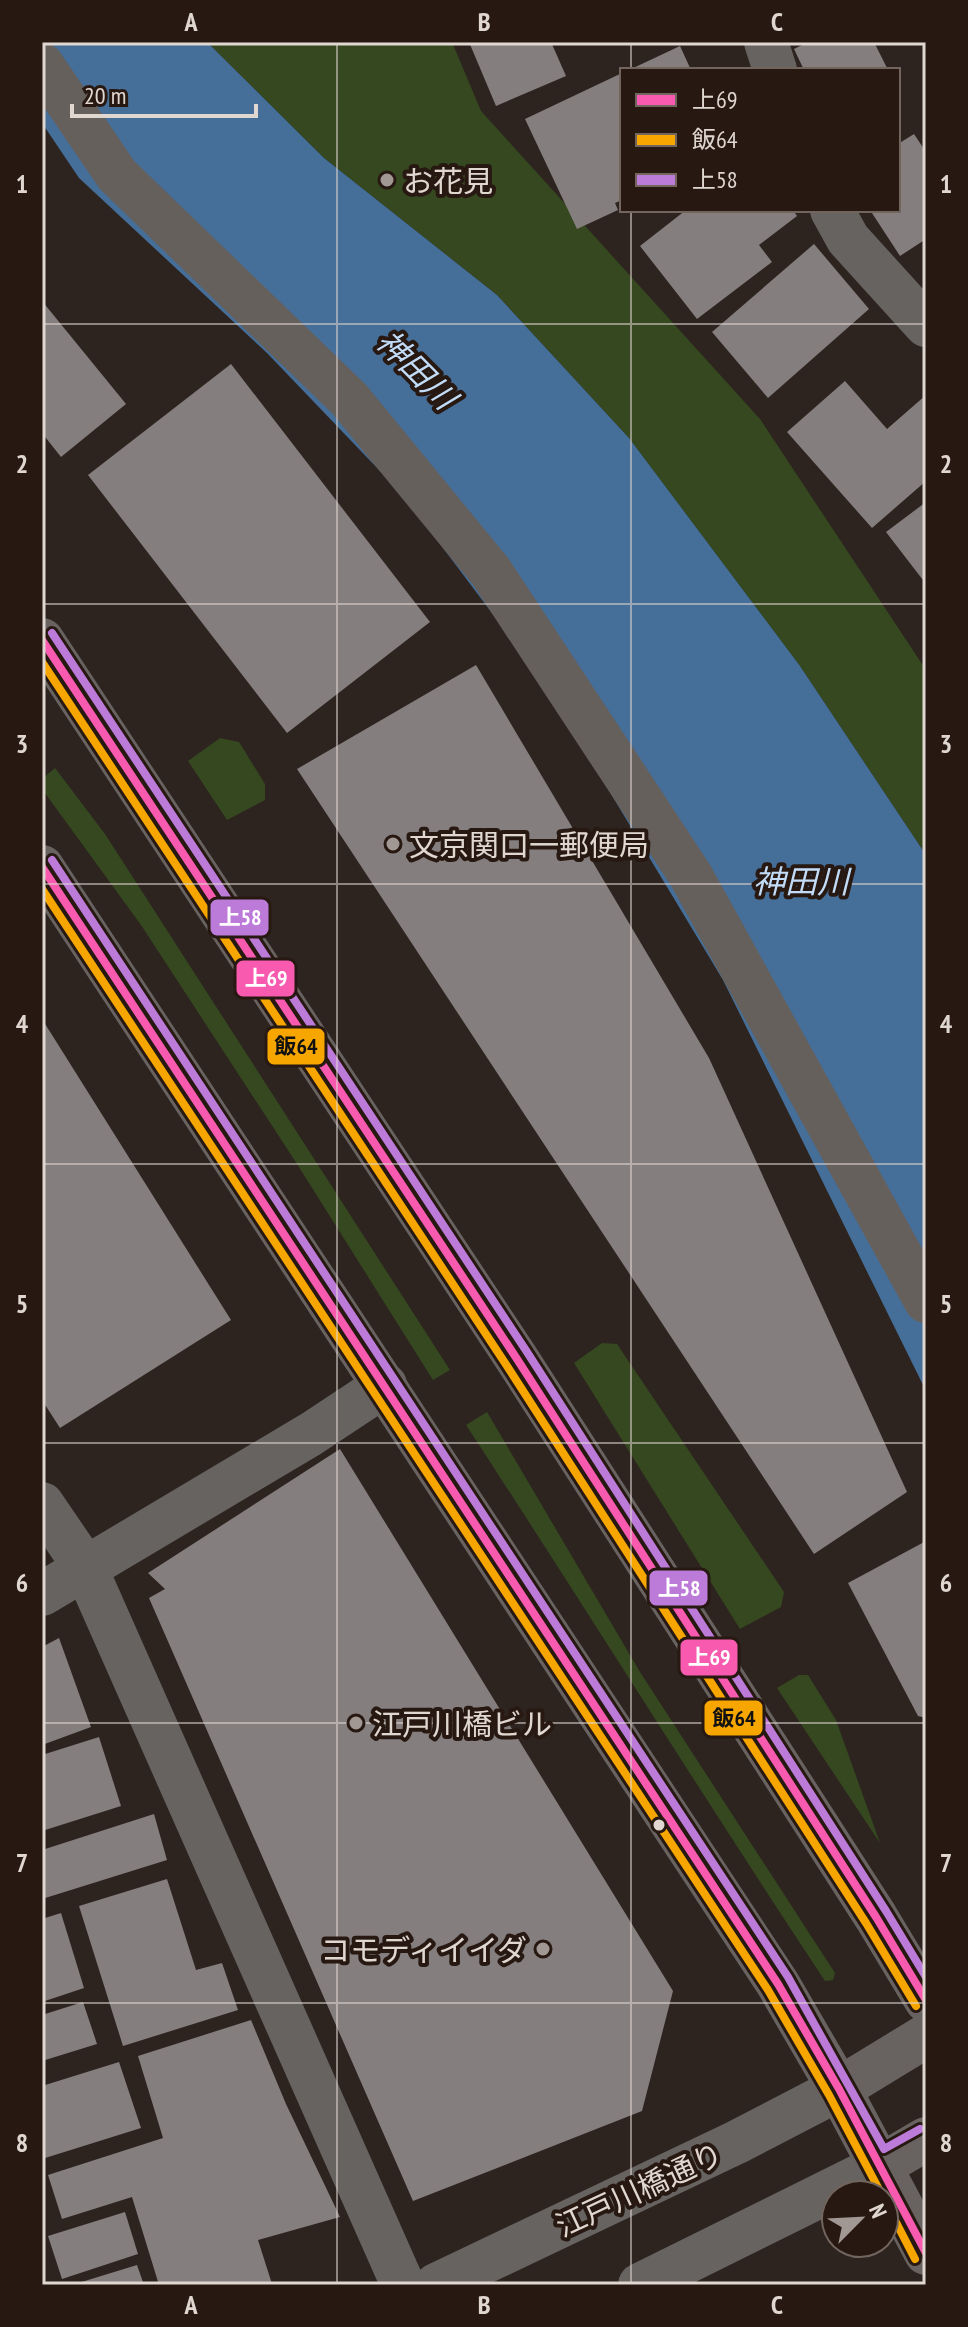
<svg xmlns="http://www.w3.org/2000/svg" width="968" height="2327" font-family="'PT Sans Narrow','Noto Sans JP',sans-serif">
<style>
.green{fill:#35481f}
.water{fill:#456e98}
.building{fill:#857e7e}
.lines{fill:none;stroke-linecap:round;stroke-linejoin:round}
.minor{stroke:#666361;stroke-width:44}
.major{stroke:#686360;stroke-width:44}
.highway{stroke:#66605c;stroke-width:44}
.bus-1-casing{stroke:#271912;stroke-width:14}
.bus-2-casing{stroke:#271912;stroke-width:14}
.bus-3-casing{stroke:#271912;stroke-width:14}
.bus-1{stroke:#f75aaf;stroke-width:8}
.bus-2{stroke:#f7a600;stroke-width:8}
.bus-3{stroke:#bd7bd9;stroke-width:8}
.grid{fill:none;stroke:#e1d7d1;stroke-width:2;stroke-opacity:0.55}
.poi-dot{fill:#a29893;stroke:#271912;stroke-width:3}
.bus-dot{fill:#e1d7d1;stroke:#271912;stroke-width:3}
.labels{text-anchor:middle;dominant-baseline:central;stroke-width:8;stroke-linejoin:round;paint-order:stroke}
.poi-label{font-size:30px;fill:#e1d7d1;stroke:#271912;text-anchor:start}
.street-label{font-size:30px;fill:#e1d7d1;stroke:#271912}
.water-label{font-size:32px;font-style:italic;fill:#c2dcf8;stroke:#271912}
.line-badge{stroke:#271912;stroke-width:3}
.badge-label{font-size:22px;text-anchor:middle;font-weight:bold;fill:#fff}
.pale-badge-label{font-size:22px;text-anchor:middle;font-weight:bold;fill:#111}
.neatline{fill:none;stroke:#e1d7d1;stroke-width:3}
.grid-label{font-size:26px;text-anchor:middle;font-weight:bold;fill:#e1d7d1}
</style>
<rect width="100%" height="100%" fill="#2d2420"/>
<g class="green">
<path d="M207,42h245l29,69 279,308 166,251v185l-126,-189 -171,-228 -132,-143 -173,-137z"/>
<path d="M220,738l19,4 26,42v16l-38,20 -39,-59z"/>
<path d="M55,768l50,66 345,536 -17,10 -136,-216 -156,-239 -99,-136v-10z"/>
<path d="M602,1343l15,1 167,248 -3,15 -41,22 -166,-266z"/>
<path d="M487,1412l153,260 195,301 -2,7 -8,1c-122,-184 -238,-371 -359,-556z"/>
<path d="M799,1675h9l28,45 44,123 -103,-155z"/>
</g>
<path class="water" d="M42,42h165l117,116 173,137 132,143 171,228 126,189v536l-203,-411 -180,-299 -139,-185 -137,-143 -188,-175 -37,-55z"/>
<g class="building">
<path d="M469,42h82l15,34 -70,30z"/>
<path d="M808,42h66l14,28h-84l-10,-21z"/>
<path d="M680,46l11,24h-62z"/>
<path d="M622,73v127l-7,3 3,7 -41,19 -52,-110z"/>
<path d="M914,134l12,18v87l-26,17 -30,-46h28v-66z"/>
<path d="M686,210h107l4,6 -38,29 13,17 -75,57 -57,-73z"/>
<path d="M814,244l55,65 -101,89 -56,-66z"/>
<path d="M42,301l84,103 -65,53 -19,-24z"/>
<path d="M231,364l199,258 -143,111 -199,-258z"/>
<path d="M845,381l42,48 39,-34v86l-54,47 -85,-96z"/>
<path d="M926,502v82l-40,-52z"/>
<path d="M476,665l233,393 198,434 -93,62 -517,-785z"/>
<path d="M42,1019l189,301 -171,108 -18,-28z"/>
<path d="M340,1449l333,542 -31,120 -229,90 -264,-603 16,-9 -17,-16z"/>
<path d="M926,1541v177l-8,-2 -70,-133z"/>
<path d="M59,1638l32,89 -49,18v-98z"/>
<path d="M99,1737l22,69 -79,25v-76z"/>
<path d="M154,1814l13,46 -125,39v-49z"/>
<path d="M167,1879l29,91 26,-7 16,47 -115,36 -44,-140z"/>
<path d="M61,1913l23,75 -42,14v-83z"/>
<path d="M83,2002l14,42 -55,17v-46z"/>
<path d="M251,2020l35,84 54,113 -82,23 14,44 -113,1 -27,-88 -70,22 -14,-44 115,-37 -25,-82z"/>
<path d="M119,2062l22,66 -99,31v-73z"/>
<path d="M125,2212l13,42 -76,25 -14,-43z"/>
<path d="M137,2265l7,20h-69v-1z"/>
</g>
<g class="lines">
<g class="minor">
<path d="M766,42l9,28"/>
<path d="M832,210l16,29 78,86"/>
<path d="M42,1504l43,63 318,718"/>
<path d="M42,1594l269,-160 74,-49"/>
<path d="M436,2285l301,-143 102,-53"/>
<path d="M640,2285l240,-119"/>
</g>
<g class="major">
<path d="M42,640l475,719 359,558 50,83"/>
<path d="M42,867l736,1117 61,105 87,164"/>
<path d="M839,2089l87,-53"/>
<path d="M880,2166l46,-27"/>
</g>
<path class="highway" d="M42,65l75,110 232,224 142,173 200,304 235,425"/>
<g class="bus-1-casing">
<g id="bus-1">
<path d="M42,640l475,719 359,558 50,83"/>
<path d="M42,867l736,1117 61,105 87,164"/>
</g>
</g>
<g class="bus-2-casing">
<g id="bus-2">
<path d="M42,662l465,704 359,557 50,83"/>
<path d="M42,889l726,1101 61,105 53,100"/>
<path d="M884,2199l31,60"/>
</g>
</g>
<g class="bus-3-casing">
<g id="bus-3">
<path d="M52,633l475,719 359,559 40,66"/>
<path d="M52,860l736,1117 96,172 36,-20"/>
</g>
</g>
<use href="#bus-1" class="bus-1"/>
<use href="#bus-2" class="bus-2"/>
<use href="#bus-3" class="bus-3"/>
</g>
<path class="grid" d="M337,42v2243M631,42v28M631,210v2075M42,324h884M42,604h884M42,884h884M42,1164h884M42,1443h884M42,1723h884M42,2003h884"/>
<g class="poi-dot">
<circle cx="387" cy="180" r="8"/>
<circle cx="393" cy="844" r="8"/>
<circle cx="356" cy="1723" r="8"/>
<circle cx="543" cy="1949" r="8"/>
</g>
<circle class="bus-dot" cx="659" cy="1825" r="7"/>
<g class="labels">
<g class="poi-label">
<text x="403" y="180">お花見</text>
<text x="409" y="844">文京関口一郵便局</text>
<text x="372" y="1723">江戸川橋ビル</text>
<text x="527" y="1949" text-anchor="end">コモディイイダ</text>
</g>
<g class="street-label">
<text transform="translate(639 2189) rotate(-25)">江戸川橋通り</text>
</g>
<g class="water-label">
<text transform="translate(417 369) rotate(45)">神田川</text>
<text x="801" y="881">神田川</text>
</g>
</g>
<g class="line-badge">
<rect x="209" y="898" width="61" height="39" rx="8" fill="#bd7bd9"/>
<rect x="235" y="959" width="61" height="39" rx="8" fill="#f75aaf"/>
<rect x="266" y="1027" width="60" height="39" rx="8" fill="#f7a600"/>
<rect x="648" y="1569" width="61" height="38" rx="8" fill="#bd7bd9"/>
<rect x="679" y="1638" width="60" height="39" rx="8" fill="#f75aaf"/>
<rect x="703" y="1699" width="61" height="38" rx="8" fill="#f7a600"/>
</g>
<g class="badge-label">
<text x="240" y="925">上58</text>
<text x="266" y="986">上69</text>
<text x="679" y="1596">上58</text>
<text x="709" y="1665">上69</text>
</g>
<g class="pale-badge-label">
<text x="296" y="1054">飯64</text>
<text x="734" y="1726">飯64</text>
</g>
<rect width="968" height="2327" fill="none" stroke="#271912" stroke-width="88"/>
<rect x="620" y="68" width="280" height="144" fill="#271912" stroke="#71655e" stroke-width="2"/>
<rect x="636" y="94" width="40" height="12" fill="#f75aaf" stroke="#71655e" stroke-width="2"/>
<text x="692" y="108" font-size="24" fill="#e1d7d1">上69</text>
<rect x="636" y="134" width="40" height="12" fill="#f7a600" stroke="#71655e" stroke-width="2"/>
<text x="692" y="148" font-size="24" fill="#e1d7d1">飯64</text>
<rect x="636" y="174" width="40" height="12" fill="#bd7bd9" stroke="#71655e" stroke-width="2"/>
<text x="692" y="188" font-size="24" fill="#e1d7d1">上58</text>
<g transform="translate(860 2219) rotate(66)"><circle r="38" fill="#271912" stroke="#71655e" stroke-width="2"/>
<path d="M0-6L14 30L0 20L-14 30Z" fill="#a29893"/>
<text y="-12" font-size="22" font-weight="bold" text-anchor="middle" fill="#e1d7d1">N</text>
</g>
<path d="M72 104v12h184v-12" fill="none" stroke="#e1d7d1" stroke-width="4"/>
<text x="84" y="104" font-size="24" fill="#e1d7d1" stroke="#271912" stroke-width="6" paint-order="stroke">20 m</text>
<rect x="44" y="44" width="880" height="2239" class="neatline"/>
<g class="grid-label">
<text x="191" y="31">A</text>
<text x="484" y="31">B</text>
<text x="777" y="31">C</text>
<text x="22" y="193">1</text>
<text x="946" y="193">1</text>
<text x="22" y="473">2</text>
<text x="946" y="473">2</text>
<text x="22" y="753">3</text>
<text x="946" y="753">3</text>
<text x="22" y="1033">4</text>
<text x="946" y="1033">4</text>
<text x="22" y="1313">5</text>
<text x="946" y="1313">5</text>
<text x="22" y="1592">6</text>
<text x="946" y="1592">6</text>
<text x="22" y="1872">7</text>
<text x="946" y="1872">7</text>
<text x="22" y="2152">8</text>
<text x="946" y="2152">8</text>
<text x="191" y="2314">A</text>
<text x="484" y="2314">B</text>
<text x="777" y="2314">C</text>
</g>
</svg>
